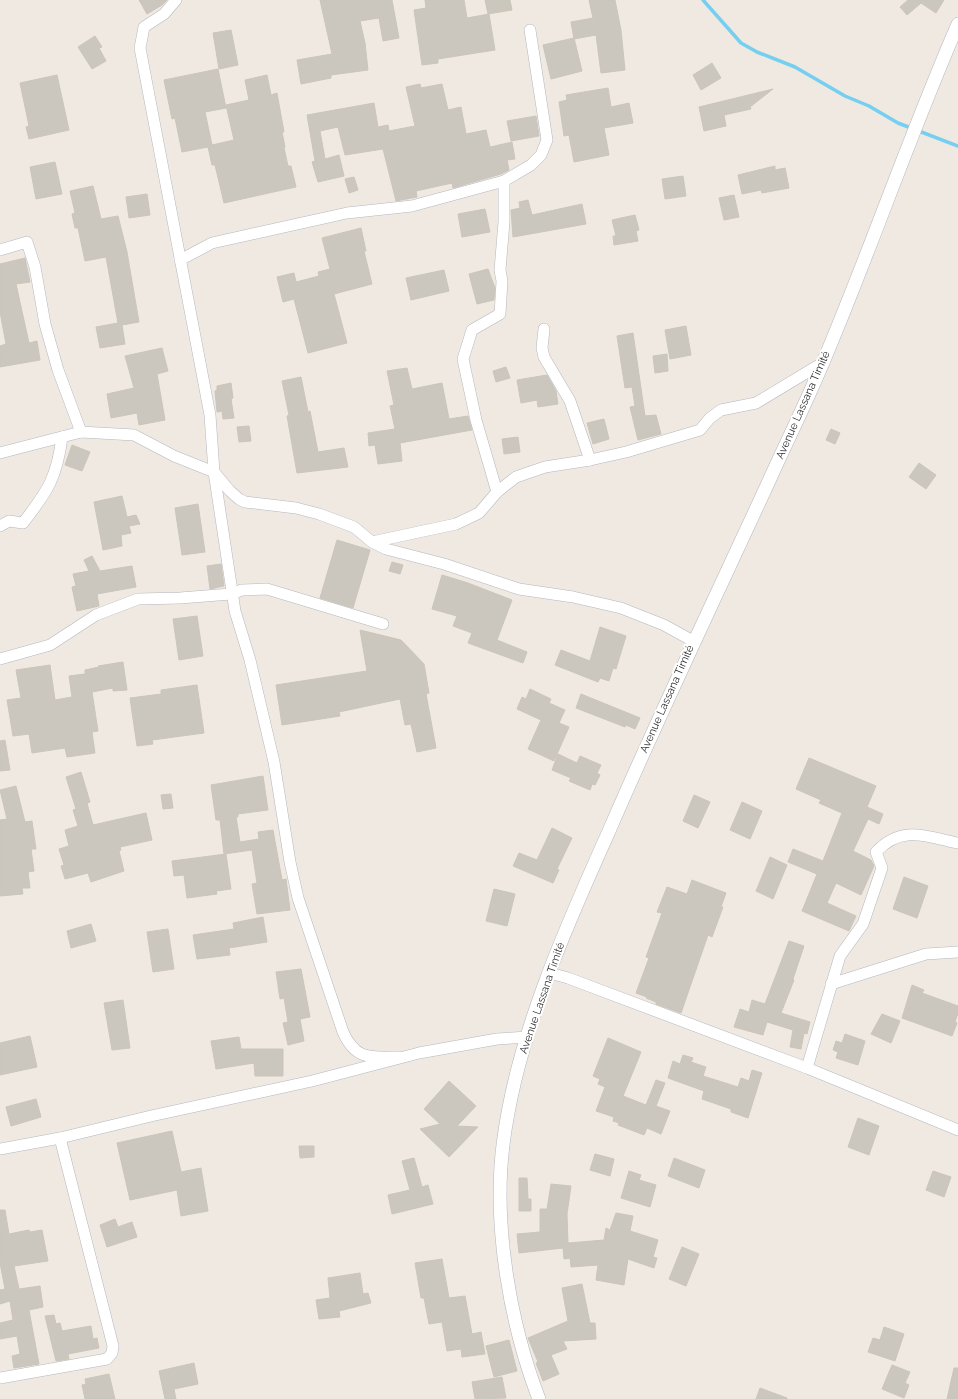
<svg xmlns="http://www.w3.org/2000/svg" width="958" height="1399" font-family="Raleway,sans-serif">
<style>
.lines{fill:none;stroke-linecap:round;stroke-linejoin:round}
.stream{stroke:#75cff0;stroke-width:3.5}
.building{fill:#cbc7bf;stroke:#cbc5ba}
.minor-casing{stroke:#b4b7c1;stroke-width:12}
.tertiary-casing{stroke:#b4b7c1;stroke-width:14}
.minor{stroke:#fff;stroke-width:11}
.tertiary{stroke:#fff;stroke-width:13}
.labels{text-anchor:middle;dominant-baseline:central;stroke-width:4;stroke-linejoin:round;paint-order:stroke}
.street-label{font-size:11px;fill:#2e2e2e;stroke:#fff}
</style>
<rect width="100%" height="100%" fill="#efe9e1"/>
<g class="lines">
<path class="stream" d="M703,0l38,43 16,9 38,15 50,29 24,10 29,17 60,23"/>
</g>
<g class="building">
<path d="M139,0h28l-5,5 -15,9z"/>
<path d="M320,0h72l7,38 -16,3 -4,-23 -19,3 5,22 3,27 -37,5v3l-30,6 -4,-24 35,-6z"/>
<path d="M425,0h39l3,18 22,-4 6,36 -57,9v4l-16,2 -8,-55 12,-2z"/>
<path d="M485,0h25l2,10 -24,4z"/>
<path d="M589,0h26l6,30 4,40 -24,3 -5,-38 -22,4 -3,-17 22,-4z"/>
<path d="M908,0h36l-8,13 -15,-10 -14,12 -7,-8z"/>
<path d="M231,30l7,35 -19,4 -6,-36z"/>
<path d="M95,36l7,11 -3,1 7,13 -14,8 -14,-22z"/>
<path d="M574,38l8,33 -31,8 -8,-34z"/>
<path d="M712,63l9,15 -20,12 -8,-15z"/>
<path d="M218,69l8,39 -21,4 7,33 22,-5 -8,-35 23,-5 -4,-20 22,-5 4,20 6,-2 7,39h-2l3,15 -1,1 4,18h3l5,21 -72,16 -9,-38h-3l-4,-18 -26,5 -7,-34 -3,1 -8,-39z"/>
<path d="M57,75l12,55 -40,9 -3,-12 3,-1 -9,-43z"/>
<path d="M420,84l1,4 21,-4 6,26 13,-3 5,27 20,-4 4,17 22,-5 3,17 -8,1 2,10 -8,4 -48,14 -1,-5 -36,8 1,6 -21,4 -13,-52 -38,6 -7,-28 -18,4 5,28 14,-4 5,21 -26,6 -6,-20 3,-1 -8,-46 67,-12 4,24 10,-2 1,6 26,-5 -9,-39z"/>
<path d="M608,88l3,19 18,-4 4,20 -29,5 5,27 -35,7 -5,-27 -5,1 -5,-34 8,-2 -1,-5z"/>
<path d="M773,89l-23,18 1,2 -27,6 2,11 -22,5 -5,-24z"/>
<path d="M536,116l3,20 -28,5 -4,-20z"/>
<path d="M55,162l7,32 -26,5 -6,-32z"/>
<path d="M775,166v4l10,-2 4,20 -27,5 -1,-3 -19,4 -4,-19z"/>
<path d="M683,176l3,20 -21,3 -3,-20z"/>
<path d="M354,177l4,13 -9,3 -4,-14z"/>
<path d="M93,186l8,33 17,-3 9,36 12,70 -17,3 3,19 -25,4 -4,-21 22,-4 -12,-66 -21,4 -7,-33h-3l-3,-14 3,-1 -5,-22z"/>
<path d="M147,194l3,21 -21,3 -3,-21z"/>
<path d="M734,195l5,22 -15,3 -5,-22z"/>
<path d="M528,200l4,15 50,-11 4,20 -73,13 -2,-27 9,-2 -1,-6z"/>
<path d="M485,209l5,23 -28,5 -4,-23z"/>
<path d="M635,215l4,15 -3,1 2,10 -24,4 -1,-9h3l-4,-16z"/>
<path d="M361,228l5,23h-2l8,33 -38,10 13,49 -39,10 -14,-54 -11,3 -6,-25 17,-4 2,9 23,-6 -1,-4 12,-3 -8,-31z"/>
<path d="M25,258l5,24 -14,2 13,59 8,-2 3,19 -40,7v-21l6,-2 -6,-32v-48z"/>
<path d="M488,269l7,19 -1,12 -17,4 -8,-30z"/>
<path d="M444,270l5,21 -38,9 -5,-22z"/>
<path d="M686,326l5,29 -21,4 -5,-29z"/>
<path d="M633,333l12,83 11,-1 5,19 -23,6 -8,-33 5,-1 -3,-19 -7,1 -8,-52z"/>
<path d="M162,348l6,23 -11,3 8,46 -26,5 -2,-12 -26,5 -4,-24 27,-6 -9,-32z"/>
<path d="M667,354l1,17 -13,2 -2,-17z"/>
<path d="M506,367l4,11 -14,4 -3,-11z"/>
<path d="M407,368l5,21 30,-6 7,36 19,-3 4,14 -72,13 2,18 -24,3 -3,-19 -6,1 -1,-13 27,-4 -5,-23 4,-1 -7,-34z"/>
<path d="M547,375l9,16 2,13 -20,3 -1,-7 -16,3 -4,-23z"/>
<path d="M301,377l7,35 2,-1 8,41 26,-4 4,19 -51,6 -10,-57 2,-1 -7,-34z"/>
<path d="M231,383l2,15 -2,1 3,19 -11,1 -1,-8 -5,1 -2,-21 2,-1v-4z"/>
<path d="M604,419l5,20 -16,5 -6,-21z"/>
<path d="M249,426l2,15 -12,1 -2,-15z"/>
<path d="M831,429l9,4 -5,11 -9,-4z"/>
<path d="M518,437l2,15 -16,2 -2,-15z"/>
<path d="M72,445l18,7 -8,19 -17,-6z"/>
<path d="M919,463l17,12 -10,14 -17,-12z"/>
<path d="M122,496l5,21 9,-2 4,9 -11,2 2,7 -10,2 1,11 -19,4 -9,-48z"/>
<path d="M198,504l7,48 -23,3 -7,-47z"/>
<path d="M337,540l33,10 -17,58 -33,-10z"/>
<path d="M92,556l8,15 32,-5 4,21 -39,7 2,12 -22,5 -5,-24 4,-1 -3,-12 16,-3 -5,-11z"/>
<path d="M392,562l11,3 -3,9 -11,-3z"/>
<path d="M221,564l3,22 -14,3 -3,-23z"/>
<path d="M442,575l26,8 44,17 -15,40 30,12 -4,11 -55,-20 4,-10 -19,-7 4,-10 -25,-7z"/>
<path d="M197,616l6,40 -24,4 -6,-41z"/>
<path d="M600,627l26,9 -10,33 -3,-1 -4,13 -9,-3 -2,4 -43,-17 6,-15 29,11z"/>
<path d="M360,630l41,10 23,24 5,29 -3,1 10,54 -19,4 -6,-28 -6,1 -5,-26 -61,13 1,4 -58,9 -6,-40 91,-14z"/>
<path d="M123,662l4,28 -14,1v-3l-21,4 6,39 -6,1 3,21 -28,4 -2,-9 -33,5 -3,-19 -16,2 -6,-36 14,-2 -5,-28 34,-5 5,35 17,-3 -3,-21 16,-2v-4l14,-3 -1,-1z"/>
<path d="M197,685l7,48 -52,7 1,4 -16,2 -7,-48 31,-4v-4z"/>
<path d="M530,689l21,10 -2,4 16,7 -6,13 10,4 -15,34 -26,-12 13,-29 -24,-11 5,-12 4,2z"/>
<path d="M581,694l59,24 -5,11 -9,-4 -1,2 -49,-19z"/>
<path d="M5,740l5,30 -10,1v-30z"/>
<path d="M558,754l19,9 3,-7 21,9 -4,8 3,2 -5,10 -3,-1 -2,6 -21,-9 2,-3 -19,-8z"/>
<path d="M809,758l67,28 -9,21 16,7 -4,10 -11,-5 -15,32 18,9 3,6 -13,29 -25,-12 -9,20 29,13 -7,15 -47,-20 15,-37 -29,-12 5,-13 30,12 19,-48 -23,-10 2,-3 -25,-11z"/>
<path d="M81,772l9,30 -3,1 6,22 53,-12 6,27 -32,7 1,3 -2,1 5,20 -33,11 -3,-9 -23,6 -4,-13 3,-1 -5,-16 10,-3 -4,-16 13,-4 -5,-16 3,-1 -10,-32z"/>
<path d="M263,776l5,34 -30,4v3h-2l4,25 19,-3 -1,-7 15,-2 9,50 4,-1 4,31 -33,4 -5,-30 5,-1 -5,-33 -28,4 -4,-34h-4l-5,-35z"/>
<path d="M16,786l9,36 7,-1 4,28h-5l3,22 -6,1 2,16h-8l1,6 -23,2v-76l7,-1 -7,-29z"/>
<path d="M171,794l2,14 -10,1 -2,-14z"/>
<path d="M694,795l16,7 -12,26 -15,-7z"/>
<path d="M742,802l20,9 -12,28 -20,-9z"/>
<path d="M552,828l20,10 -15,31 2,1 -6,13 -40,-17 6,-13 18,7z"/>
<path d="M226,854l5,35 -15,2 1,3 -30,4 -3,-23 -10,1 -2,-15z"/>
<path d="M770,857l17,8 -14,34 -17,-8z"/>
<path d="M904,877l24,9 -11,32 -24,-9z"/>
<path d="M692,880l34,13 -5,14h2l-11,30 -4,-2 -27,78 -25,-9v-2l-10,-4 1,-1 -11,-4 13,-35 -3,-1 16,-44 -5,-1 10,-25 20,7z"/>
<path d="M494,889l21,5 -8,32 -21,-5z"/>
<path d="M263,917l4,25 -38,6 1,7 -33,4 -4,-24 41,-6 -1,-6z"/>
<path d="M91,924l5,17 -25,7 -4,-17z"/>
<path d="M168,929l6,40 -21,3 -6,-40z"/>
<path d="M789,941l15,5 -11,33 1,1 -13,33 29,9 -3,12 -3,-1 -3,16 -11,-2 3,-17 -26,-8 -4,13 -29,-8 6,-18 9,3 3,-12 13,4z"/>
<path d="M301,969l9,48 -10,2 4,22 -16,4 -5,-22 5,-1 -4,-24 -4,1 -4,-27z"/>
<path d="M912,985l12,5 -2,3 36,13v7l-3,9 2,1 -5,13 -50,-18z"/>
<path d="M123,1000l7,48 -18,2 -8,-47z"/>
<path d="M882,1014l18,7 -9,22 -20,-9z"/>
<path d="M845,1034l20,7 -7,24 -22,-7 2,-6 -5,-2 3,-9 6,2z"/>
<path d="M30,1036l7,31 -37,8v-32z"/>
<path d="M239,1037l2,12h42v27h-28l-1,-13 -38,6 -5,-28z"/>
<path d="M608,1038l33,14 -18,44 23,9 10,-25 9,3 -9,23 14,5 -9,23 -14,-6 -3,7 -26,-10 1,-2 -6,-2 1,-4 -18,-6 9,-24 -7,-3 2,-5 -7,-3z"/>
<path d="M683,1055l10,3 -2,4 15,5 -3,9 35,11 3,-9 8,3 3,-11 10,3 -14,45 -17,-6v-3l-29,-10 2,-8 -36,-13 5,-17 7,3z"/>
<path d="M449,1081l27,25 -19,20 21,1 -29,30 -29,-28 20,-5 -16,-15z"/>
<path d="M36,1099l5,18 -30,9 -5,-19z"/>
<path d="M858,1118l21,8 -10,29 -21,-8z"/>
<path d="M172,1131l9,41 20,-4 7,43 -27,5 -4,-26 -47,10 -13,-57z"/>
<path d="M299,1146h15v11l-14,1z"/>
<path d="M595,1154l19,5 -4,17 -20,-6z"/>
<path d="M414,1158l8,29 6,-2 5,19 -41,10 -4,-19 22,-5 -8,-29z"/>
<path d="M674,1158l31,12 -6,18 -31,-12z"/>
<path d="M629,1171l12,4 -2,5 17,5 -6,22 -29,-9z"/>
<path d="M933,1171l18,6 -7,20 -18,-7z"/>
<path d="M519,1178h8l1,21h3v12h-12z"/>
<path d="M551,1184l20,2 -4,28 1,29 36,-3 2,-12 4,2 6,-17 17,3 -3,15 28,9 -5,17 4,1 -3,10 -26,-9 -4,26 -28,-5 2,-15 -27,2 -1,-9 -6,1 -1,-11 -44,5 -2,-19 23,-2v-23h7z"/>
<path d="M0,1210h5l4,24 20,-4 1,2 12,-2 6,31 -34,5 5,23 21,-3 3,21 -14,3 10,54 -25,4 -2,-12 8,-2 -3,-18 -17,3v-16l13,-3 -3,-19 -10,3v-14l5,-1 -5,-26z"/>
<path d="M115,1219l3,8 14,-5 5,15 -30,10 -7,-22z"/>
<path d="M682,1247l17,7 -13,32 -17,-7z"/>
<path d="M442,1259l7,39 16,-2 7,38 9,-2 4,22 -23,3 -1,-8 -14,2 -5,-29 -13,2 -5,-26h-3l-6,-35z"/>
<path d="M360,1273l3,21 5,-1 3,10 -32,8 1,6 -21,2 -3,-19 14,-2 -2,-20z"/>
<path d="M582,1284l8,39h5l1,16 -33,2 4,8 -16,6 8,19 -16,7 -7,-18 2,-1 -10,-24 40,-17 -6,-33z"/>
<path d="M54,1315l2,9 4,-1 2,8 29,-5 2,13 4,-1 2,10 -31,6 1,5 -13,2 -11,-45z"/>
<path d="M884,1327l20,7 -9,27 -27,-9 5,-14 7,2z"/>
<path d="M509,1340l8,31 -23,6 -8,-31z"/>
<path d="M194,1363l4,21 -24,5 2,10h-11l-6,-28z"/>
<path d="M892,1365l18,7 -5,11 4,2 -5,13 -22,-9z"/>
<path d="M954,1368h4v31h-11z"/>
<path d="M109,1374l6,25h-30l-3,-14 4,-1 -1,-5z"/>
<path d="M502,1377l4,21 -31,1 -3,-17z"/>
<path d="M760,1388l27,10v1h-31z"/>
</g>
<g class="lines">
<g class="minor-casing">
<g id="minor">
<path d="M176,0l-12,14 -20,13 -4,21 70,367 4,57 21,139 15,49 24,102 16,100 8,36 45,134c13,29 28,25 57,25"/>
<path d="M0,250l27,-8 8,25 10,57 13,46 23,62"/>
<path d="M180,260l32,-17 135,-30 65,-7 92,-25 27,-16 10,-10 6,-15 -17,-110"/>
<path d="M544,329l-2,19 2,9 26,44 20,59"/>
<path d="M0,453l81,-21 53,3 40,21 40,16 16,19 9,8 6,3 51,6 23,6 35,13 18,15 14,7 58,15 75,25 54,8 48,11 43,17 29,16"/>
<path d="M497,492l-21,-72 -13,-61 9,-29 28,-16 2,-33 -2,-11 4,-48v-41"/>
<path d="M0,526l9,-5 14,2c25,-32 34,-46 39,-86"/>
<path d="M372,542l84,-18 23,-11 18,-21 19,-15 29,-10 45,-7 36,-8 74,-22 10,-12 11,-8 35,-7 68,-41"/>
<path d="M0,659l50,-14 46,-30 42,-16 42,-1 51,-4 11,-4 25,-1 116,35"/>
<path d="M550,973l18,5 239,90 151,62"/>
<path d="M831,984l95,-30 32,-2"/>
<path d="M807,1068l33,-112 23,-32 19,-56 -6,-16c25,-27 50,-16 81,-9"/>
<path d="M0,1149l60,-11 91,-22 161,-35 107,-28 78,-14 31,-2"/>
<path d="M0,1378l107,-19 5,-6 1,-7 -53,-208"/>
</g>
</g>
<g class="tertiary-casing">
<path id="tertiary" d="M539,1399c-29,-75 -46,-174 -36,-254 13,-107 62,-216 106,-314 51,-118 106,-233 160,-350 18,-40 38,-80 55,-121 47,-111 86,-226 134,-336"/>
</g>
<use href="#minor" class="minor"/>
<use href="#tertiary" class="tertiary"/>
</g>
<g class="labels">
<g class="street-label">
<text transform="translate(803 405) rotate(-66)">Avenue Lassana Timité</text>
<text transform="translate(667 699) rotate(-66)">Avenue Lassana Timité</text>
<text transform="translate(542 998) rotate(-71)">Avenue Lassana Timité</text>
</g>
</g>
</svg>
